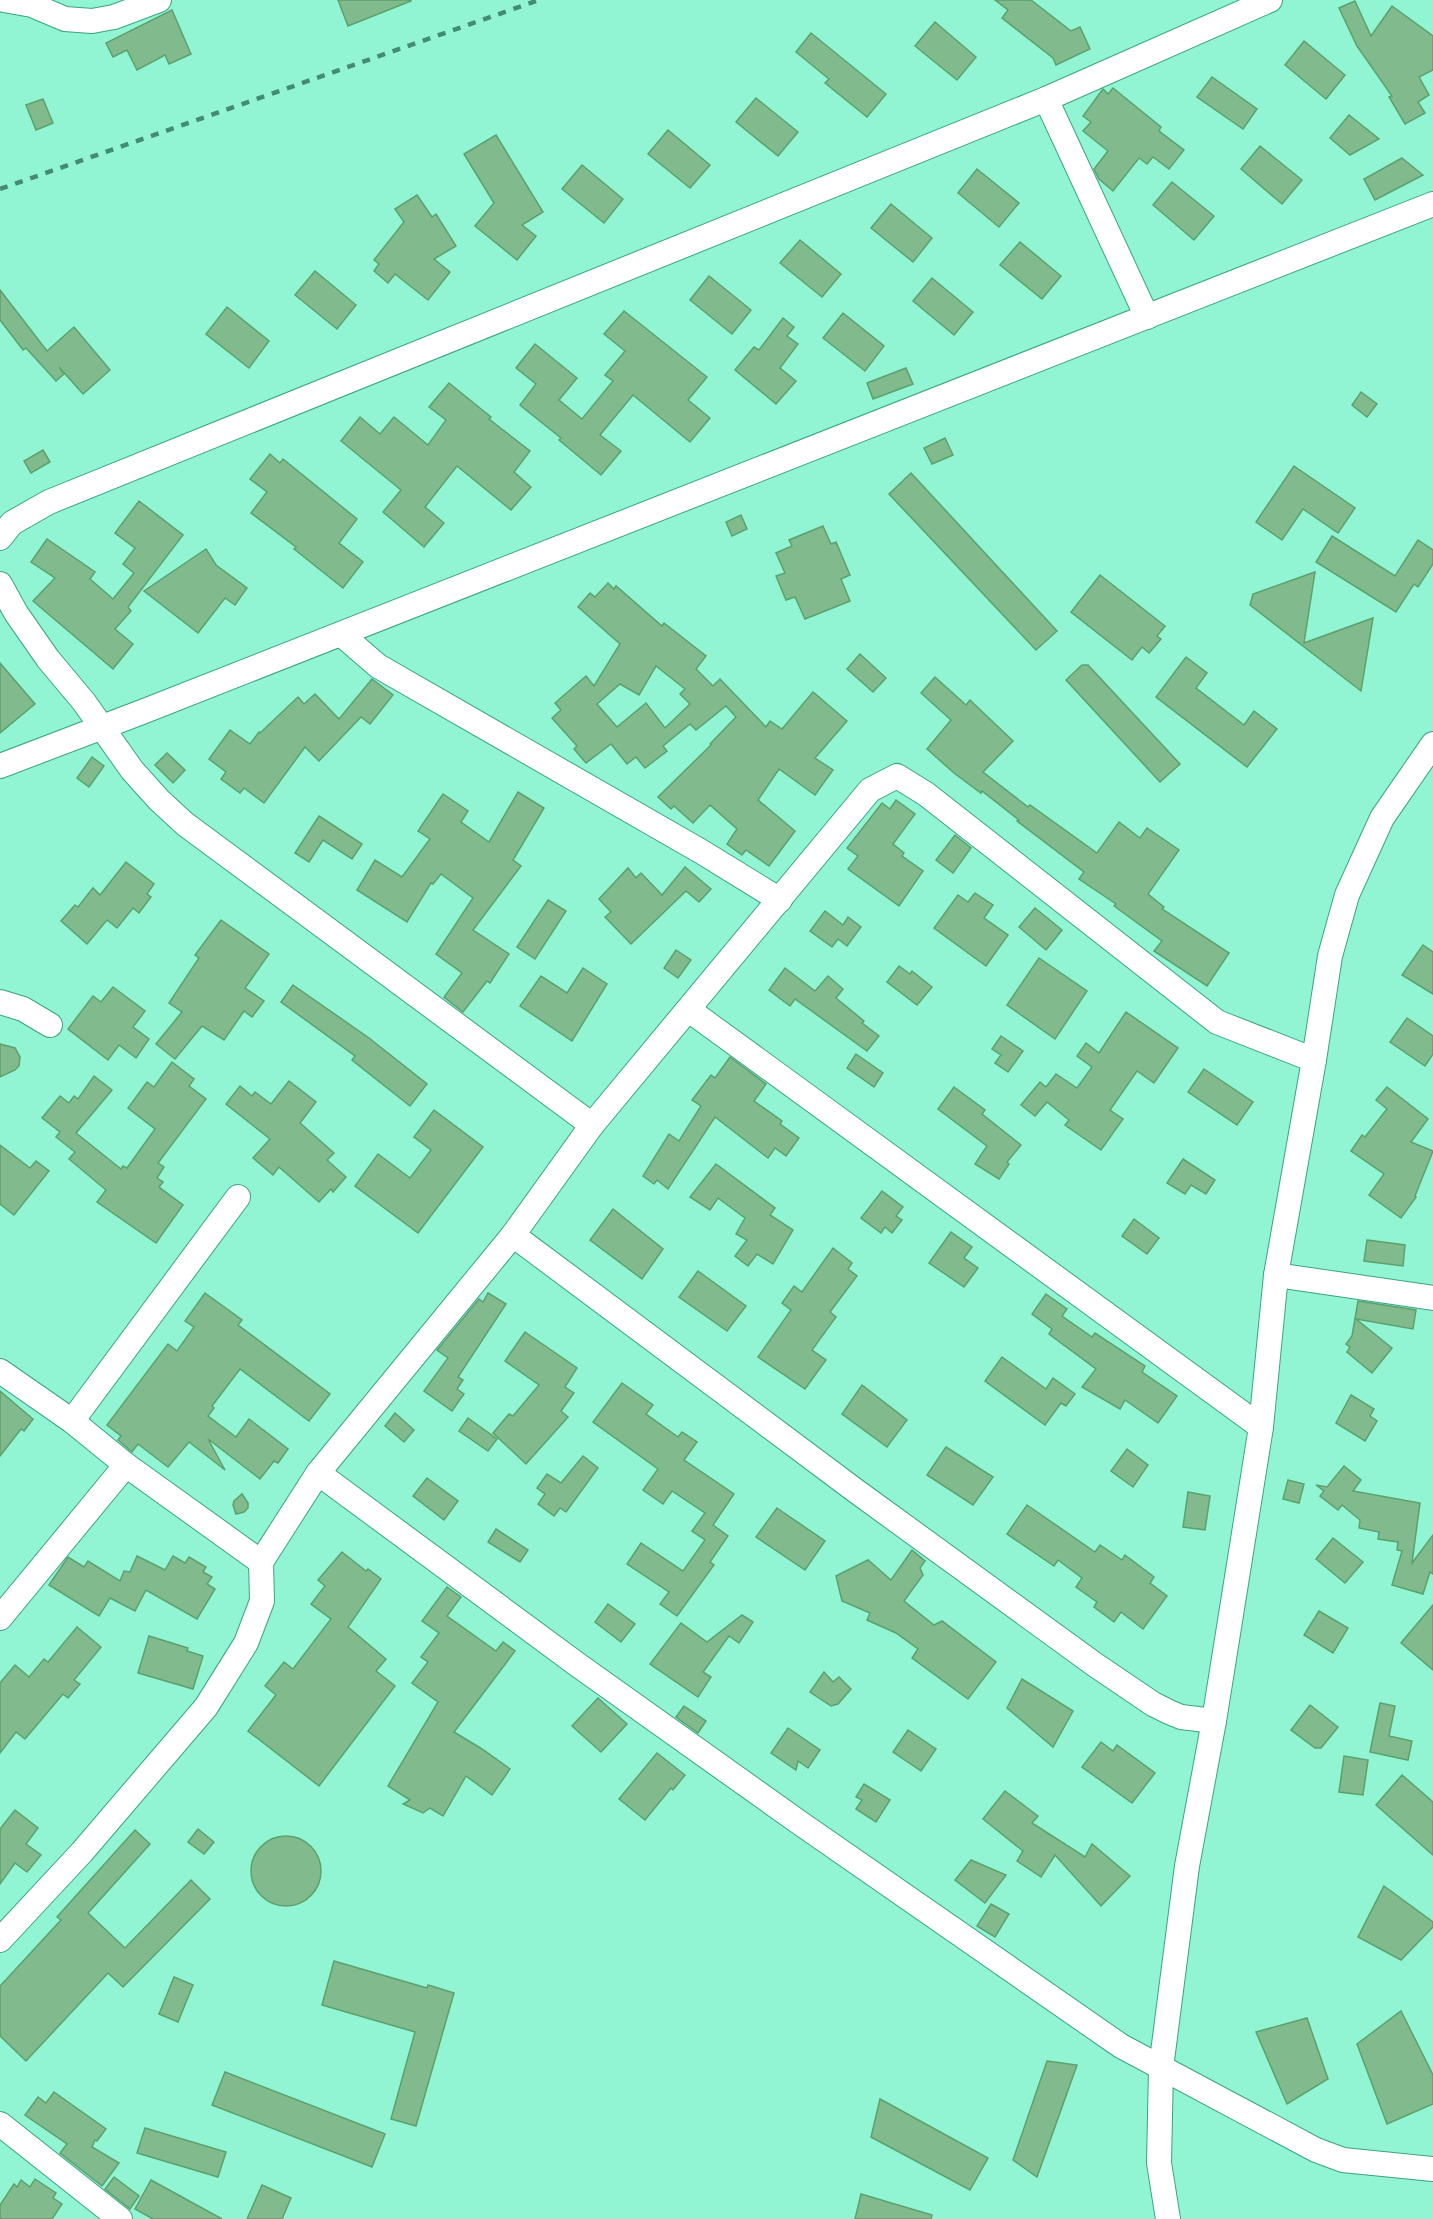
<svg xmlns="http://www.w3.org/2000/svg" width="1433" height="2219" font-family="Georgia,serif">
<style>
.building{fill:#81bb8d;stroke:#5ba16c;stroke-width:1.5;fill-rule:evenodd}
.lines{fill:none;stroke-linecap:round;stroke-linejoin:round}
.minor-casing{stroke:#3aa385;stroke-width:26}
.minor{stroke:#fff;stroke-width:24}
.rail{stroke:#438b75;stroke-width:4.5;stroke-dasharray:8 8;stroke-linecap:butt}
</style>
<rect width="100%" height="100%" fill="#91f5d4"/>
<g class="building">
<path d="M338,0h73v1l-63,25z"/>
<path d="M995,0h36l40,31 9,-4 10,22 -34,16 -3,-7 -51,-40 6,-8z"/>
<path d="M1355,1l16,35 21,-30 41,30v34l-14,7 10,18 -11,7 7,11 -20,11 -16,-27 3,-1 -35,-50 -18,-38z"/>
<path d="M172,10l19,44 -22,10 -4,-9 -28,15 -10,-20 -14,7 -7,-14z"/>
<path d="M935,22l41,35 -19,23 -42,-34z"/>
<path d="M811,33l75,61 -19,23 -42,-34 4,-4 -33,-27z"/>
<path d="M1304,41l41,34 -19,24 -41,-34z"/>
<path d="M1212,77l45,32 -14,20 -46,-32z"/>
<path d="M1113,88l48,39 -2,4 25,19 -15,19 -16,-12 -6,7 -8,-6 -26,33 -14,-12 -5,-10 14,-18 -25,-20 8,-9 -8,-6 20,-27 5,5z"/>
<path d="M756,98l42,34 -20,24 -42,-34z"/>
<path d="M43,99l10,24 -17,7 -10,-25z"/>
<path d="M1349,115l30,24 -29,16 -20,-17z"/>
<path d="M668,130l42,35 -20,23 -42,-34z"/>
<path d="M496,135l47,77 -21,13 14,11 -19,24 -42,-34 19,-23 -30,-49z"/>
<path d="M1260,146l42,34 -20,24 -41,-35z"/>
<path d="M1402,158l21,17 -48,25 -11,-21z"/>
<path d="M582,165l41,34 -19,24 -42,-34z"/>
<path d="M977,169l42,34 -20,24 -41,-34z"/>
<path d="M1172,182l42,34 -20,24 -41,-35z"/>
<path d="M417,195l15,22 4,-3 20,32 -22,13 16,13 -22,28 -33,-26 -7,9 -14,-12 5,-7 -5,-4 30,-38 -9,-13z"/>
<path d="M891,204l41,34 -19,24 -42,-34z"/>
<path d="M800,240l41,34 -19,23 -42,-34z"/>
<path d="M1020,242l41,34 -19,23 -42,-34z"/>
<path d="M315,271l41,34 -19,24 -42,-34z"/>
<path d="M709,276l42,34 -19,24 -42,-34z"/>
<path d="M932,278l41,34 -19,23 -41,-34z"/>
<path d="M0,290l47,61 27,-24 36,43 -27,24 -24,-27 5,7 -8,7 -30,-33 -3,2 -23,-30z"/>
<path d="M227,307l42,34 -20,27 -43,-34z"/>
<path d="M624,311l83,66 -19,23 22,18 -20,24 -57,-47 -33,40 21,16 -20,24 -42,-35 2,-2 -41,-33 16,-21 -20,-16 19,-24 42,34 -18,22 23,19 31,-38 -8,-6 20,-24 -21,-17z"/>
<path d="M843,313l41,33 -19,25 -42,-33z"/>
<path d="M783,318l11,9 -7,9 11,8 -18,24 16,13 -20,23 -41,-34 19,-23 5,3z"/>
<path d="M906,368l7,16 -40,15 -6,-16z"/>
<path d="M449,383l42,34 -2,2 41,32 -16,21 17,15 -20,23 -54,-44 -32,41 19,16 -20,24 -41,-35 18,-22 -60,-49 19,-24 20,17 14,-17 34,28 18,-25 -17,-13z"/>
<path d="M1361,392l16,12 -10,13 -15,-12z"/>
<path d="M945,438l8,17 -21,9 -8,-16z"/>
<path d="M43,450l7,12 -19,11 -7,-12z"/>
<path d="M270,454l10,9 3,-4 74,60 -18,24 24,19 -20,26 -49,-39 2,-2 -45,-34 16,-21 -17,-13z"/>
<path d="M1294,466l61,42 -17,25 -35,-24 -21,31 -26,-18z"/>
<path d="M911,473l146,158 -21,19 -147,-156z"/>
<path d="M139,501l44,34 -55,72 3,4 -16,18 18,15 -20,25 -80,-68 22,-23 -24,-16 16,-23 48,33 -5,7 23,20 21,-26 -11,-9 12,-16 -20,-15z"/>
<path d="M741,515l6,14 -15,7 -6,-14z"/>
<path d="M823,526l8,18 5,-2 14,33 -9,4 9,22 -45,18 -10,-22 -9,3 -10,-24 9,-3 -9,-20 16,-7 -3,-6z"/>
<path d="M1332,536l63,40 23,-36 15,10v14l-15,23 -4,-3 -18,28 -80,-50z"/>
<path d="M206,549l10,16 31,23 -12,17 -10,-7 -27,35 -54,-42z"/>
<path d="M1315,572l-11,71 69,-25 -12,73 -111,-86 3,-11z"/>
<path d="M1100,575l65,51 -8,10 4,3 -12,14 -7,-6 -10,13 -61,-48z"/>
<path d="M608,583l6,6 2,-3 46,40 2,-3 42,33 -10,13 17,17 7,-7 46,48 4,-6 12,8 31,-37 34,29 -32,37 18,12 -18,25 -36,-26 -21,31 37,31 -26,35 -23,-16 -4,5 -15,-11 10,-15 -27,-24 -17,18 -19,-17 -3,3 -13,-12 53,-52 -1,-1 26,-27 -10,-11 -30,24 -6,-6 -27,22 4,5 -22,17 -9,-11 -9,7 -16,-20 -25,19 -12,-14 3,-3 -25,-28 9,-8 -6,-7 31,-27 8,10 26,-42 -42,-37 12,-14 5,4zM656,666l29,23 -5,5 10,10 -25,24 -19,-25 -29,24 -20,-23 23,-20 19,11z"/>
<path d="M860,654l26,24 -13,14 -26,-23z"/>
<path d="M1186,657l21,16 -11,15 48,37 10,-14 23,18 -30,38 -91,-70z"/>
<path d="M0,663l35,41 -35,29z"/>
<path d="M1082,665h6l92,99 -20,18 -94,-102z"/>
<path d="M935,677l31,28 4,-5 43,41 -30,31 45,35 2,-2 67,48 22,-31 21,16 7,-10 32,22 -31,44 16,13 -2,2 67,44 -22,33 -53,-35 8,-10 -48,-35 2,-2 -37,-25 5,-7 -67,-51 2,-1 -37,-29 -1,2 -27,-20 -27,-24 24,-29 -30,-27z"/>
<path d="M372,679l21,16 -23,29 -9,-7 -42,44 -14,-14 -41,56 -20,-15 -4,5 -19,-14 5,-7 -17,-13 21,-29 20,14 9,-12 1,1 38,-36 6,7 11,-10 24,25z"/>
<path d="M167,753l18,17 -12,13 -18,-18z"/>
<path d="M92,757l12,9 -15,21 -12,-9z"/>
<path d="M518,792l26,16 -31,52 8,6 -48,64 36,24 -19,29 -3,-2 -24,31 -19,-15 18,-24 -26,-19 37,-56 -32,-24 -8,10 -2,-1 -24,39 -50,-32 18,-30 27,17 28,-38 -12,-8 25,-37 25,17 -7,11 28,20z"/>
<path d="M896,800l19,14 -22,30 11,9 -2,3 21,15 -24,35 -51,-37 10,-13 -11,-8 35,-45 8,6z"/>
<path d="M319,816l43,28 -10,15 -29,-19 -14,22 -14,-9z"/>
<path d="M955,835l16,13 -18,25 -17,-13z"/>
<path d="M126,862l28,22 -7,10 4,3 -12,16 -6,-5 -16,20 -10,-8 -20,24 -26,-23 14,-16 3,2 15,-19 7,7z"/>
<path d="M685,867l26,22 -12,13 -13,-11 -55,53 -26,-27 6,-5 -12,-13 29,-31 8,10 5,-5 21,22z"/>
<path d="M975,893l18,12 -9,13 24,17 -22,31 -52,-38 24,-33 10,7z"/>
<path d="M548,900l18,11 -31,48 -18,-12z"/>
<path d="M1035,908l27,22 -16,20 -27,-23z"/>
<path d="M825,911l18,14 5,-8 13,10 -14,19 -9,-7 -6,8 -22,-16z"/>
<path d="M221,920l48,34 -24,34 19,13 -12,16 -8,-6 -20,29 -22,-14 -27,33 -19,-15 26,-32 -13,-9 30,-45 -4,-3z"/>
<path d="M1423,945l10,7v42l-31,-19z"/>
<path d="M676,950l15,10 -13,18 -14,-10z"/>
<path d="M1039,958l48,33 -32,48 -48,-34z"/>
<path d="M899,966l11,8 2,-3 20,16 -15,18 -30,-23z"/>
<path d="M583,968l24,16 -35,57 -52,-35 21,-30 26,17z"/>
<path d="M785,968l30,23 13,-15 15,13 -7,9 28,23 -2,2 17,13 -12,15 -72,-52 -5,7 -21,-16z"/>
<path d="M293,985l76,53 58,46 -17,22 -58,-46 3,-4 -74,-54z"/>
<path d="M113,987l32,24 -12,16 16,12 -13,19 -17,-13 -11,15 -40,-31 25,-33 8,6z"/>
<path d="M1126,1012l52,36 -24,35 -17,-12 -27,39 13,9 -22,31 -36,-25 4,-5 -22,-18 -12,14 -14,-11 19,-23 6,5 10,-13 21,14 15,-21 -15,-11 9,-13 13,10z"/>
<path d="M1407,1018l26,18v18l-8,12 -35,-24z"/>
<path d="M1001,1036l22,15 -15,21 -13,-9 6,-8 -9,-6z"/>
<path d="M0,1044l15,4 5,9 -1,9 -4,4 -15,7z"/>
<path d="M856,1054l27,19 -9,14 -27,-19z"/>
<path d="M730,1057l36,27 -12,17 28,20 -2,3 19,14 -13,18 -11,-8 -7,10 -53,-41 -47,72 -11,-9 -3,4 -11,-8 26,-42 10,7 22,-35 -9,-6 19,-25 4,3z"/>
<path d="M172,1062l22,17 -5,7 17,13 -48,64 6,4 -7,11 6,4 -4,5 24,18 -27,38 -59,-41 9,-12 -37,-31 6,-7 -19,-15 4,-5 -18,-14 18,-22 9,7 5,-7 4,3 16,-23 18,14 -36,43 45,36 2,-3 4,2 28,-39 -27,-21 19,-26 7,5z"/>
<path d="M1204,1069l49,33 -16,23 -49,-33z"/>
<path d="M289,1081l27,21 -16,21 34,30 -7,7 19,17 -13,15 -2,-3 -12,13 -40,-35 -6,8 -20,-17 17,-19 -44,-35 14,-18 12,10 3,-4 16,12z"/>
<path d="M954,1087l31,23 -3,4 39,31 -14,17 2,2 -10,15 -24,-15 12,-18 -49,-37z"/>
<path d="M1387,1087l41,32 -17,23 22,9 -18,45 1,1 -15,21 -32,-23 15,-21 -33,-23 11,-16 3,2 22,-28 -11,-9z"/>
<path d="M434,1110l49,37 -65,86 -63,-47 23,-32 32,24 21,-28 -17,-13z"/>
<path d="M0,1145l30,23 6,-7 13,10 -35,44 -14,-11z"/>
<path d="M1183,1159l32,21 -9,14 -15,-9 -6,9 -18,-11z"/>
<path d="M716,1164l59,44 -5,7 23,15 -20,34 -16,-10 -9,12 -13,-10 12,-16 -11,-6 9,-16 -27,-20 -8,12 -20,-13z"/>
<path d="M882,1191l21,16 -7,9 6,4 -10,13 -7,-6 -4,6 -20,-15z"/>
<path d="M613,1209l50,40 -21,30 -52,-39z"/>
<path d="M1134,1219l25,19 -12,16 -25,-18z"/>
<path d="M951,1232l21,15 -8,11 14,10 -14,19 -35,-24z"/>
<path d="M1367,1240l38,5 -2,21 -39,-5z"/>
<path d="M833,1248l19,15 -4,6 9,7 -27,36 6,5 -24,33 14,10 -21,29 -47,-32 33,-47 -9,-7 12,-17 8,6z"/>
<path d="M698,1271l48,35 -19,25 -48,-34z"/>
<path d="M205,1293l37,27 -4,5 92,69 -21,27 -69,-52 -28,37 2,2 -6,8 28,21 13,-18 39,30 -10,14 -4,-2 -14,18 -52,-40 17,31 -36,-28 -21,25 -30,-23 -6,8 -14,-12 3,-4 -14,-11 61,-81 9,7 17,-24 -9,-6z"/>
<path d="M488,1293l18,11 -48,73 5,3 -6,9 7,5 -12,17 -28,-20 24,-33 -11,-8 42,-51 4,3z"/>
<path d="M1046,1294l21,15 -5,7 30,21 3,-4 50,33 -3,6 35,24 -19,27 -33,-23 -5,9 -38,-22 14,-18 -47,-35 3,-5 -20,-15z"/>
<path d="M1358,1301l58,9 -3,19 -57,-10 36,29 -20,25 -25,-21 3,-5 -4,-3 6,-8z"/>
<path d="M525,1332l52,36 -12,19 9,6 -13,18 7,6 -42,47 -33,-31 16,-19 4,2 26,-31 -34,-24z"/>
<path d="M1002,1357l44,32 7,-11 22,16 -9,12 -5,-3 -16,22 -60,-44z"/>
<path d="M622,1383l31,22 -7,9 32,23 4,-5 15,10 -13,18 50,34 -21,31 15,11 -18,26 4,3 -37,51 -17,-12 9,-12 -42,-28 14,-21 42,28 22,-31 -13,-9 13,-18 -33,-22 -9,13 -20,-14 15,-21 -65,-47z"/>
<path d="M862,1385l45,35 -20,27 -45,-33z"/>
<path d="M0,1391l33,28 -9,12 -3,-2 -21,27z"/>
<path d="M1351,1395l23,14 -4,7 7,5 -12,20 -29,-18z"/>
<path d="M395,1413l19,17 -10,12 -19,-16z"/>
<path d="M468,1418l29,21 -9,12 -29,-20z"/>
<path d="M946,1447l47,30 -20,28 -46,-30z"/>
<path d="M1127,1449l21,16 -15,22 -22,-16z"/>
<path d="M583,1456l15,12 -32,44 -6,-4 -6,8 -16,-12 7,-10 -8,-6 10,-14 14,9z"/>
<path d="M1344,1466l17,14 -8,11 67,12 -8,60 21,-28v39l-3,-2 -7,22 -31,-9 10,-34 -5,-1 1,-8 -20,-3 1,-7 -20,-4 1,-8 -18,-15 -4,5 -18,-14 4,-5 -8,-6 11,2z"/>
<path d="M427,1478l31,23 -14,19 -31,-24z"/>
<path d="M1288,1480l16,4 -5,19 -16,-4z"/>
<path d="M1188,1492l22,4 -5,34 -22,-3z"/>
<path d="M242,1494l6,9v5l-4,4 -8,2 -3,-9 1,-4z"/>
<path d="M1027,1505l68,47 5,-7 22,15 3,-5 29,22 -4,6 17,13 -24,33 -22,-17 -7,10 -20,-15 3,-5 -21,-15 6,-9 -24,-18 -4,6 -47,-32z"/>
<path d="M777,1508l48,33 -20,29 -49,-33z"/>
<path d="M496,1529l32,21 -8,12 -32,-20z"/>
<path d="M1333,1538l30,24 -18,21 -29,-24z"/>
<path d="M912,1550l13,11 -5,7 3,7 -19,26 30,24 8,-4 54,41 -28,37 -56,-41 6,-9 -22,-16 -29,-13 3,-7 -28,-12 -6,-25 32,-16 23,20z"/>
<path d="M342,1552l24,19 2,-2 13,10 -33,48 38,32 -10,12 19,15 -76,100 -71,-55 28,-36 -11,-9 19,-24 9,7 38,-50 -20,-15 14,-18 -7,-6z"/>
<path d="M137,1556l28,14 8,-14 12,7 4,-6 17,10 -3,5 9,5 -5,7 8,5 -18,30 -51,-29 -11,21 -25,-13 -11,18 -50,-31 19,-28 16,10 4,-6 32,20 4,-10 6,1z"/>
<path d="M447,1587l14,10 -14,19 49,35 7,-9 12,9 -61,81 28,17 28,20 -18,26 -26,-19 -23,40 -13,-8 -7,5 -20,-9 7,-4 -22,-14 50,-84 -26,-19 16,-21 -7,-5 18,-24 -17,-12z"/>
<path d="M608,1604l27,20 -14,18 -26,-20z"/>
<path d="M1433,1605v65l-32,-27z"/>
<path d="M1319,1611l29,17 -15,25 -29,-18z"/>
<path d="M742,1615l11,7 -14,21 -10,-7 -26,36 8,5 -13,20 -48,-33 31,-41 26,19z"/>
<path d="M77,1627l24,20 -27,33 6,4 -12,14 -5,-4 -38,45 -9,-7 -16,21v-70l15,-18 14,12 15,-18 4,3z"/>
<path d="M149,1636l39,12 -1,3 16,5 -10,33 -55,-16z"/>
<path d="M824,1672l9,10 6,-5 12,12 -13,15 -7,2 -21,-14z"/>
<path d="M1022,1679l51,32 -20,36 -46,-39z"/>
<path d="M598,1698l29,26 -26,28 -29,-26z"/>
<path d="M1380,1703l15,3 -6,30 23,5 -4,19 -38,-8z"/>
<path d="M1310,1705l28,22 -17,21h-6l-24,-18z"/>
<path d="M684,1706l22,15 -8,12 -22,-16z"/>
<path d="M788,1728l32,22 -12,18 -10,-7 -2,9 -25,-17z"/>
<path d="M908,1730l28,19 -15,22 -28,-19z"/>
<path d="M1101,1742l12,9 4,-6 38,28 -23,30 -50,-36z"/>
<path d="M657,1753l28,22 -12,15 -2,-2 -26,32 -26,-21z"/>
<path d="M1344,1756l24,4 -5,35 -24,-3z"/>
<path d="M1402,1775l31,27v53l-57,-50z"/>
<path d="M864,1784l26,16 -14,22 -20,-13 6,-9 -6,-3z"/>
<path d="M1005,1791l33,25 -6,7 53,34 7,-13 38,32 -29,30 -46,-51 -14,22 -24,-16 6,-10 -40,-32z"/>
<path d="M15,1810l23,18 -12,16 15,11 -14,17 -12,-9 -15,21v-55z"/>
<path d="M198,1829l16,13 -10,12 -16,-12z"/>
<path d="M135,1830l15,14 -62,69 37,35 66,-68 19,19 -87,88 -15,-14 -82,88 -26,-25v-50l61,-66 -4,-3z"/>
<circle cx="286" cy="1871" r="35"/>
<path d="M971,1860l35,15 -21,28 -30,-23z"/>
<path d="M1384,1886l49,36v5l-32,33 -43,-23z"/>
<path d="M991,1904l18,10 -14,23 -18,-11z"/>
<path d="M334,1961l93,27 1,-3 26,8 -38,133 -25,-7 24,-87 -93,-27z"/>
<path d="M174,1977l19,8 -15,37 -19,-8z"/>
<path d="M1401,2011l32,64v29l-46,20 -30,-80z"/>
<path d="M1307,2018l21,61 -41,25 -31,-72z"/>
<path d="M1047,2061l30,4 -40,112 -24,-17z"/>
<path d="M225,2072l160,62 -13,33 -160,-62z"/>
<path d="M54,2092l52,37 -9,12 -2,-1 -3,7 27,16 -17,23 -42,-33 7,-9 -42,-29 13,-18 8,6z"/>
<path d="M880,2099l108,59 -18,32 -99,-53z"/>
<path d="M145,2128l81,24 -8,25 -81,-24z"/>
<path d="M114,2177l25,19 -9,13 -25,-20z"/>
<path d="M35,2179l21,14 -3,5 9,6 -10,15h-52v-14l14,-21 3,3 4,-7 9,7z"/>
<path d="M151,2180l71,39h-69l-18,-10z"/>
<path d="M262,2185l29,13 -9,21h-35z"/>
<path d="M861,2194l71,21 -1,4h-76z"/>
</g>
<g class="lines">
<g class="minor-casing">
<g id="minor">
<path d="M4,0l28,5 33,14 27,2 22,-4 45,-17"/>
<path d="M1046,99l101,218"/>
<path d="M0,538l12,-15 37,-21 997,-403 224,-99"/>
<path d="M0,584l16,29 32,46 36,43 48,68 27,30 26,24 407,301"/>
<path d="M341,634l37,32 324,186 78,48"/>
<path d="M0,766l142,-54 1291,-508"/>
<path d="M0,1002l23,7 27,16"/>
<path d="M689,1010l572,417"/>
<path d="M513,1235l343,256 238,173 59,40 16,8 12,5 33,4"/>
<path d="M1276,1275l157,23"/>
<path d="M0,1371l72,50 54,44 135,97"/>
<path d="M72,1421l166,-224"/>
<path d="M318,1473l260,192 222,158 321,223 195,104 27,10 90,9"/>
<path d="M0,1618l126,-153"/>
<path d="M0,1940l82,-88 124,-145 40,-64 16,-42 -1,-39 57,-89 195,-238 79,-110 278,-335 27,-14 29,18 291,228 97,38"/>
<path d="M0,2124l120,95"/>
<path d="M1168,2219l-9,-56 2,-95 26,-202 27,-145 47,-294 15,-152 38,-215 16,-104 17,-61 35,-77 51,-74"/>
</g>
</g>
<use href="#minor" class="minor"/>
<path class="rail" d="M0,189l539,-189"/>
</g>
</svg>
